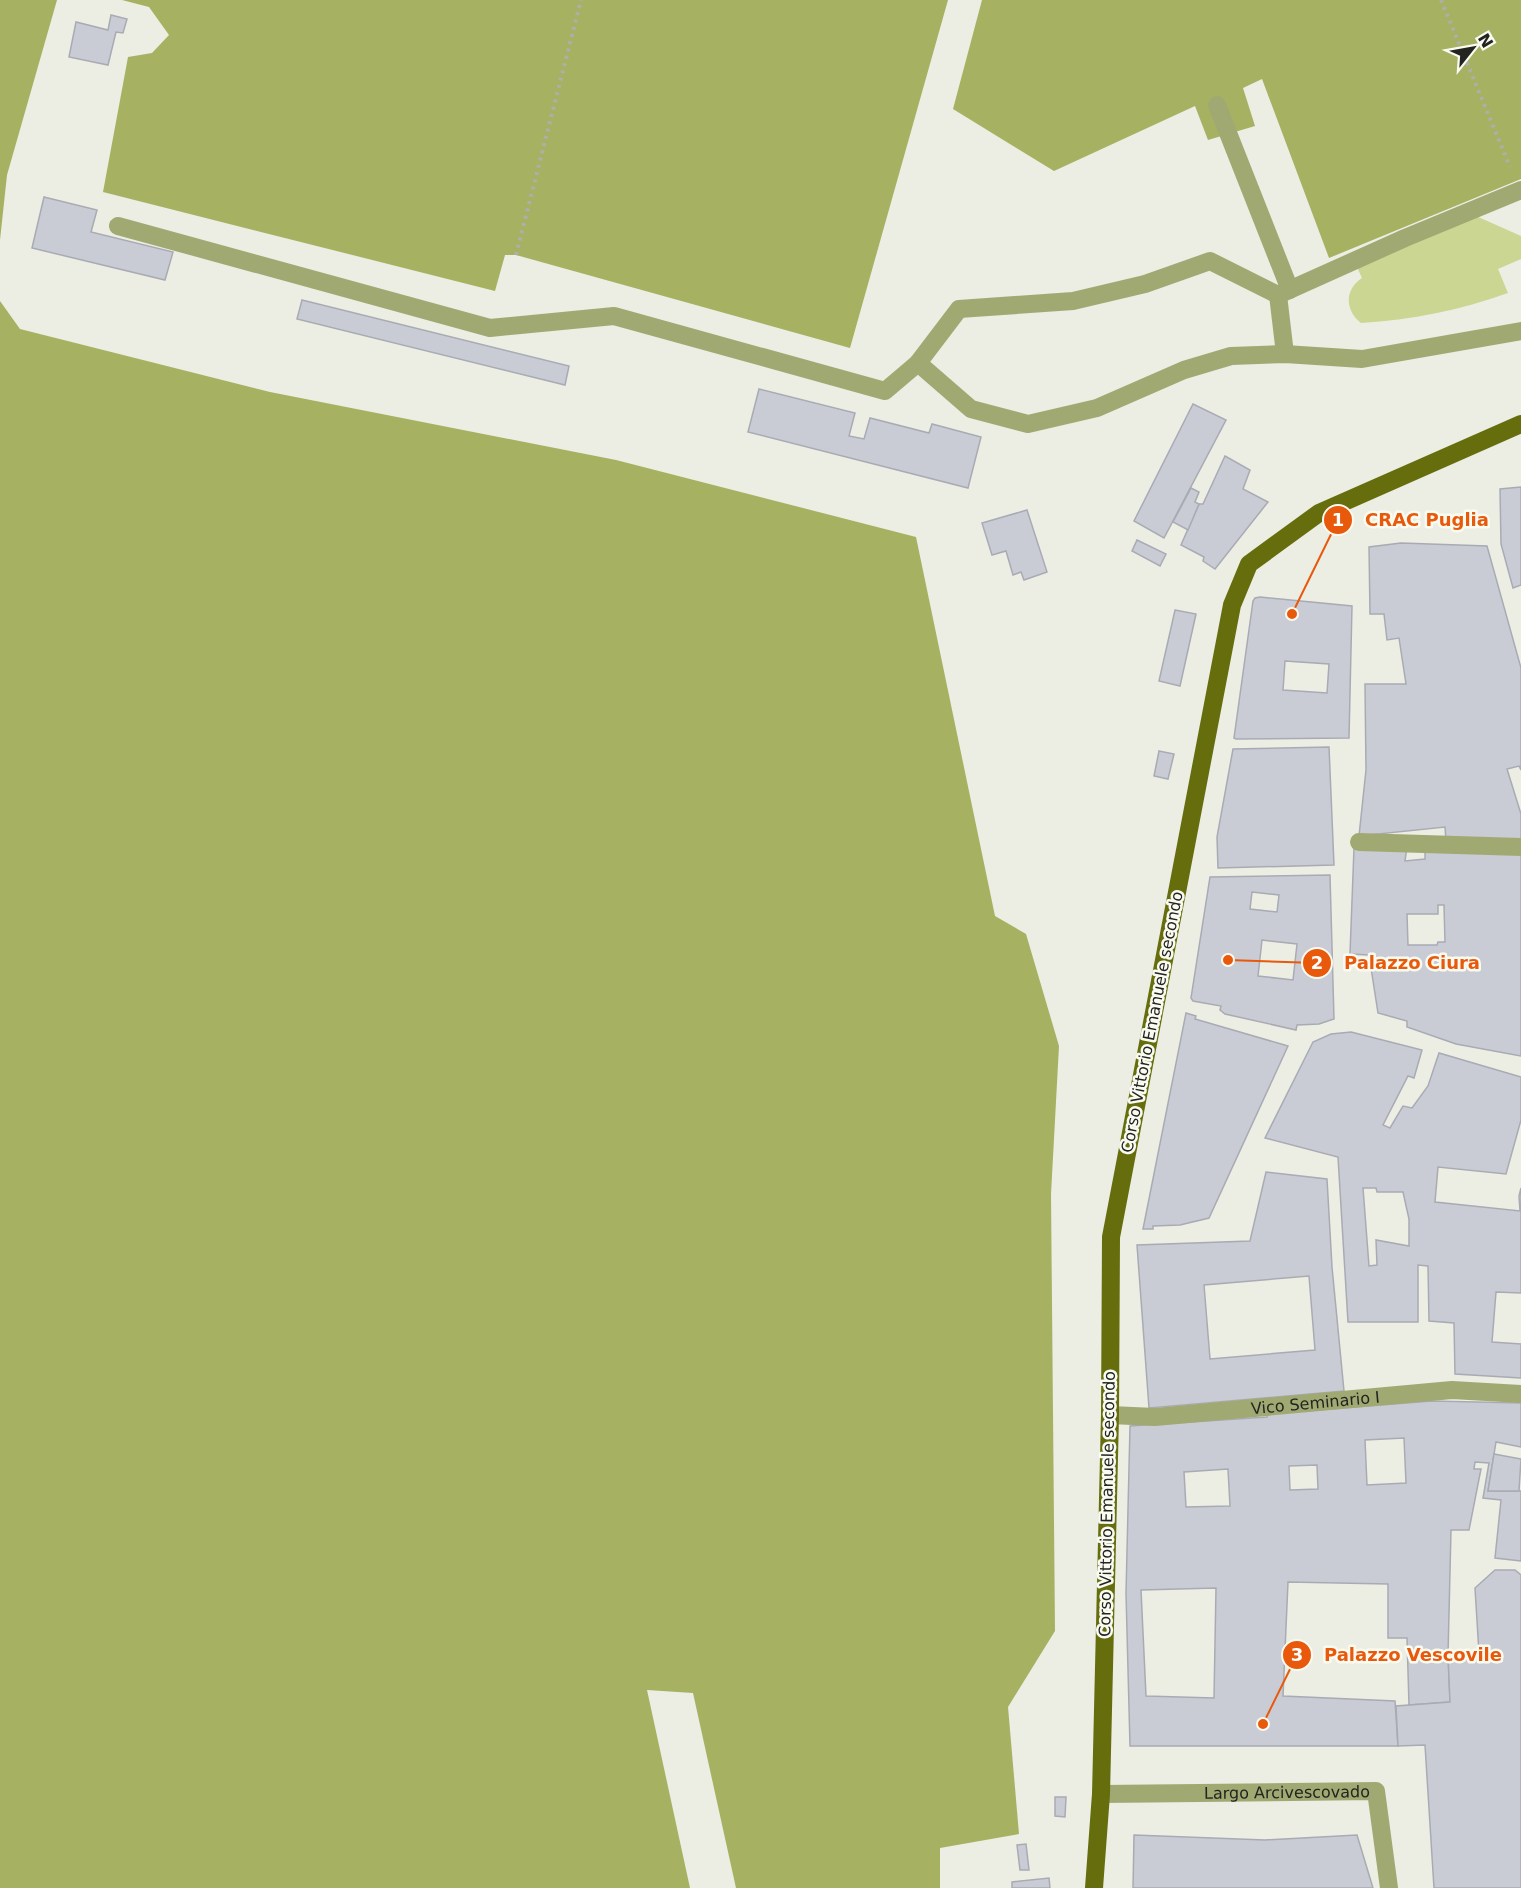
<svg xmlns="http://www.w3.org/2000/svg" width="1521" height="1888" font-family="'DejaVu Sans',sans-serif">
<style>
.green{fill:#ccd693}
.water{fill:#a7b162}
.building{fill:#c9ccd5;stroke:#a9abb4;stroke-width:1.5;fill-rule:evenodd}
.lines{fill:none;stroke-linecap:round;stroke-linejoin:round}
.path{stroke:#aeafa7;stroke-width:4;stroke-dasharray:3 4.5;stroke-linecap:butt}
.minor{stroke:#a1a973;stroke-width:18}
.major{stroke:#656d0c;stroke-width:18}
.labels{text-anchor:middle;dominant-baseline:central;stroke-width:5;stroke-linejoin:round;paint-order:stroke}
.street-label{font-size:16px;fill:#232320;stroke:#f9fbf1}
.leader{fill:none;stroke:#e8590c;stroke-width:2}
.callout-dot{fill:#e8590c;stroke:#f9fbf1;stroke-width:2}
.mark-label{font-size:18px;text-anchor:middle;font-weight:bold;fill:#fff}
.callout-label{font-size:18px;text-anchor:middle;font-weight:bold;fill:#e8590c;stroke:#f9fbf1;stroke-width:5;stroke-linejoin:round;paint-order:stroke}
</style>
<rect width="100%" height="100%" fill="#ecede3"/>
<path class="green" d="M1476,216l45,20v23l-23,10 10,24c-47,17 -97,27 -147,30 -16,-13 -17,-33 1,-45l-6,-13z"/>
<g class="water">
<path d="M0,0h57l-50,175 -7,65z"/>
<path d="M122,0h826l-98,348 -334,-93h-11l-10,36 -392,-99 25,-135 24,-4 17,-18 -20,-28z"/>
<path d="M982,0h539v179l-192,79 -67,-179 -19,9 12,38 -47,14 -13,-34 -141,65 -101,-62z"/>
<path d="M0,301l20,28 250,63 346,68 300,77 79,379 31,18 33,112 -8,148 4,437 -47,76 11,127 -79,14v40h-204l-43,-195 -46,-3 43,198h-690z"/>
</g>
<g class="building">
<path d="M111,15l16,4 -4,14 -7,-1 -8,33 -39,-8 7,-35 32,8z"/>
<path d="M44,197l53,13 -6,22 82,20 -8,28 -133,-32z"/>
<path d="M302,300l267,66 -4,19 -268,-66z"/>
<path d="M759,389l96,24 -6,23 15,3 6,-21 59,15 3,-9 49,13 -13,51 -220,-56z"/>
<path d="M1193,404l33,16 -62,118 -30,-17z"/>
<path d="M1225,456l25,14 -7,19 25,13 -53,67 -12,-8 1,-4 -23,-12 18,-41h4z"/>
<path d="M1521,487v98l-8,3 -12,-44 -1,-55z"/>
<path d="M1191,488l8,4 -4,10 4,2 -11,26 -15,-8z"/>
<path d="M1027,510l20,62 -23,8 -3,-8 -8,3 -7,-24 -14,4 -10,-32z"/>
<path d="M1137,540l29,14 -6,12 -28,-15z"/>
<path d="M1401,543l86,3 34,122v102l-2,-4 -12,3 14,45v30l-75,-3 -1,-14 -86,9 7,-66 -1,-86h41l-7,-46 -12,2 -3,-26h-14l-1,-67z"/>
<path d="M1260,597l92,9 -3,132 -113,1 -2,-1 19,-137 2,-3zM1285,661l44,3 -2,29 -44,-3z"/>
<path d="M1175,610l21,4 -16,72 -21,-5z"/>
<path d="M1329,747l5,118 -116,3 -1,-31 16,-88z"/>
<path d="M1159,751l15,3 -6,25 -14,-3z"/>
<path d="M1425,846l96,4v206l-65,-12 -49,-17v-6l-29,-8 -9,-58 -19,-1 4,-106 53,-1 -2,14 20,-2zM1438,905h6l1,37h-7l-1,3h-29l-1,-31h31z"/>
<path d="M1330,875l4,144 -15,5 -22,1 -1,5 -71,-16 -5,-4 1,-4 -28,-5 -2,-3 19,-121zM1252,892l27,3 -2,17 -27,-3zM1262,940l35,4 -4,36 -35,-4z"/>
<path d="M1186,1013l10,3 -1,3 93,27 -79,172 -29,7 -27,1v3h-10z"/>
<path d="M1351,1032l71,18 -8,28 -6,-2 -25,49 7,3 13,-22 9,2 16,-22 11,-33 82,24v43l-15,54 -68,-7 -3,35 85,9 -1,-15 2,-8v105l-25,-1 -4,50 29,2v34l-66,-4 -1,-51 -25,-2 -1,-55 -10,-1v57h-70l-10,-165 -73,-19 48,-96 18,-8zM1363,1188h13l1,4h26l6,27v27l-33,-6 1,25 -8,1z"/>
<path d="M1266,1172l61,7 5,88 12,124 -195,17 -12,-163 113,-4zM1309,1276l6,74 -105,9 -6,-74z"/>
<path d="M1432,1401l89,2v44l-25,-5 -8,49h33v70l-26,-3 6,-58 -18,-2 6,-35 -14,-1 -1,7h7l-12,61h-18l-3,125 2,47 -41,3 -2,-67h-19v-54l-100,-2 -5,114 112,5 3,45h-268l-4,-153 4,-167 137,-9v-3zM1404,1438l2,45 -39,2 -2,-45zM1317,1465l1,24 -28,1 -1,-24zM1228,1469l2,37 -44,1 -2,-35zM1216,1588l-2,110 -68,-2 -5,-106z"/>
<path d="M1494,1454l27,5 -2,32h-31z"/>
<path d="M1495,1570h20l6,5v313h-87l-9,-143 -27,1 -2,-40 54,-4 -2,-47 31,-2 -4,-65z"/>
<path d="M1055,1797h11l-1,20 -10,-1z"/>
<path d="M1134,1835l131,5 92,-5 16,53h-240z"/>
<path d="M1026,1844l3,26h-9l-3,-25z"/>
<path d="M1049,1878l1,10h-38v-6z"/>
</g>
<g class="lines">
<g class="path">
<path d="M1441,0l69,167"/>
<path d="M516,255l65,-255"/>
</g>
<g class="minor">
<path d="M1217,105l73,185"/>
<path d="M118,226l372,102 124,-12 271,75 33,-28"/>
<path d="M1278,295l-68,-34 -65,23 -72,17 -114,8 -41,54 53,46 57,15 69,-16 87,-38 47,-14 54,-2 77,5 159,-28"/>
<path d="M1278,295l127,-57 116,-48"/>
<path d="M1278,295l7,59"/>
<path d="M1359,842l162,5"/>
<path id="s1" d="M1110,1415l45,2 297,-27 69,4"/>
<path id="s2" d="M1101,1794l275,-3 13,97"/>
</g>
<path class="major" d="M1094,1888l7,-94 9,-379 1,-178 121,-632 17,-41 70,-51 202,-89"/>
</g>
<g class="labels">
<g class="street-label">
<text transform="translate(1152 1022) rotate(-79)">Corso Vittorio Emanuele secondo</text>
<text stroke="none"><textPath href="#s1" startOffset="206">Vico Seminario I</textPath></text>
<text transform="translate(1107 1504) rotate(-89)">Corso Vittorio Emanuele secondo</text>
<text stroke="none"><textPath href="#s2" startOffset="186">Largo Arcivescovado</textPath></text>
</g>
</g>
<path class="leader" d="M1292 614L1338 520M1228 960L1317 963M1263 1724L1297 1655"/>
<g class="callout-dot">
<circle cx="1292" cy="614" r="6"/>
<circle cx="1228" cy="960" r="6"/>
<circle cx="1263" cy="1724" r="6"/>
<circle cx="1338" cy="520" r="15"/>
<circle cx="1317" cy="963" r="15"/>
<circle cx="1297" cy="1655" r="15"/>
</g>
<g class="mark-label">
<text x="1338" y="526">1</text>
<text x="1317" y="969">2</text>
<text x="1297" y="1661">3</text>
</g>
<g class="callout-label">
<text x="1427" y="526">CRAC Puglia</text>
<text x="1412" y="969">Palazzo Ciura</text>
<text x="1413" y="1661">Palazzo Vescovile</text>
</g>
<g transform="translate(1473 48) rotate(59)" stroke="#f9fbf1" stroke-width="4.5" paint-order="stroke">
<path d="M0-4.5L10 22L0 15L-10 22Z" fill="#232320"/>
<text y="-9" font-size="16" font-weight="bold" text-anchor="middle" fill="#232320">N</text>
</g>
</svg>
